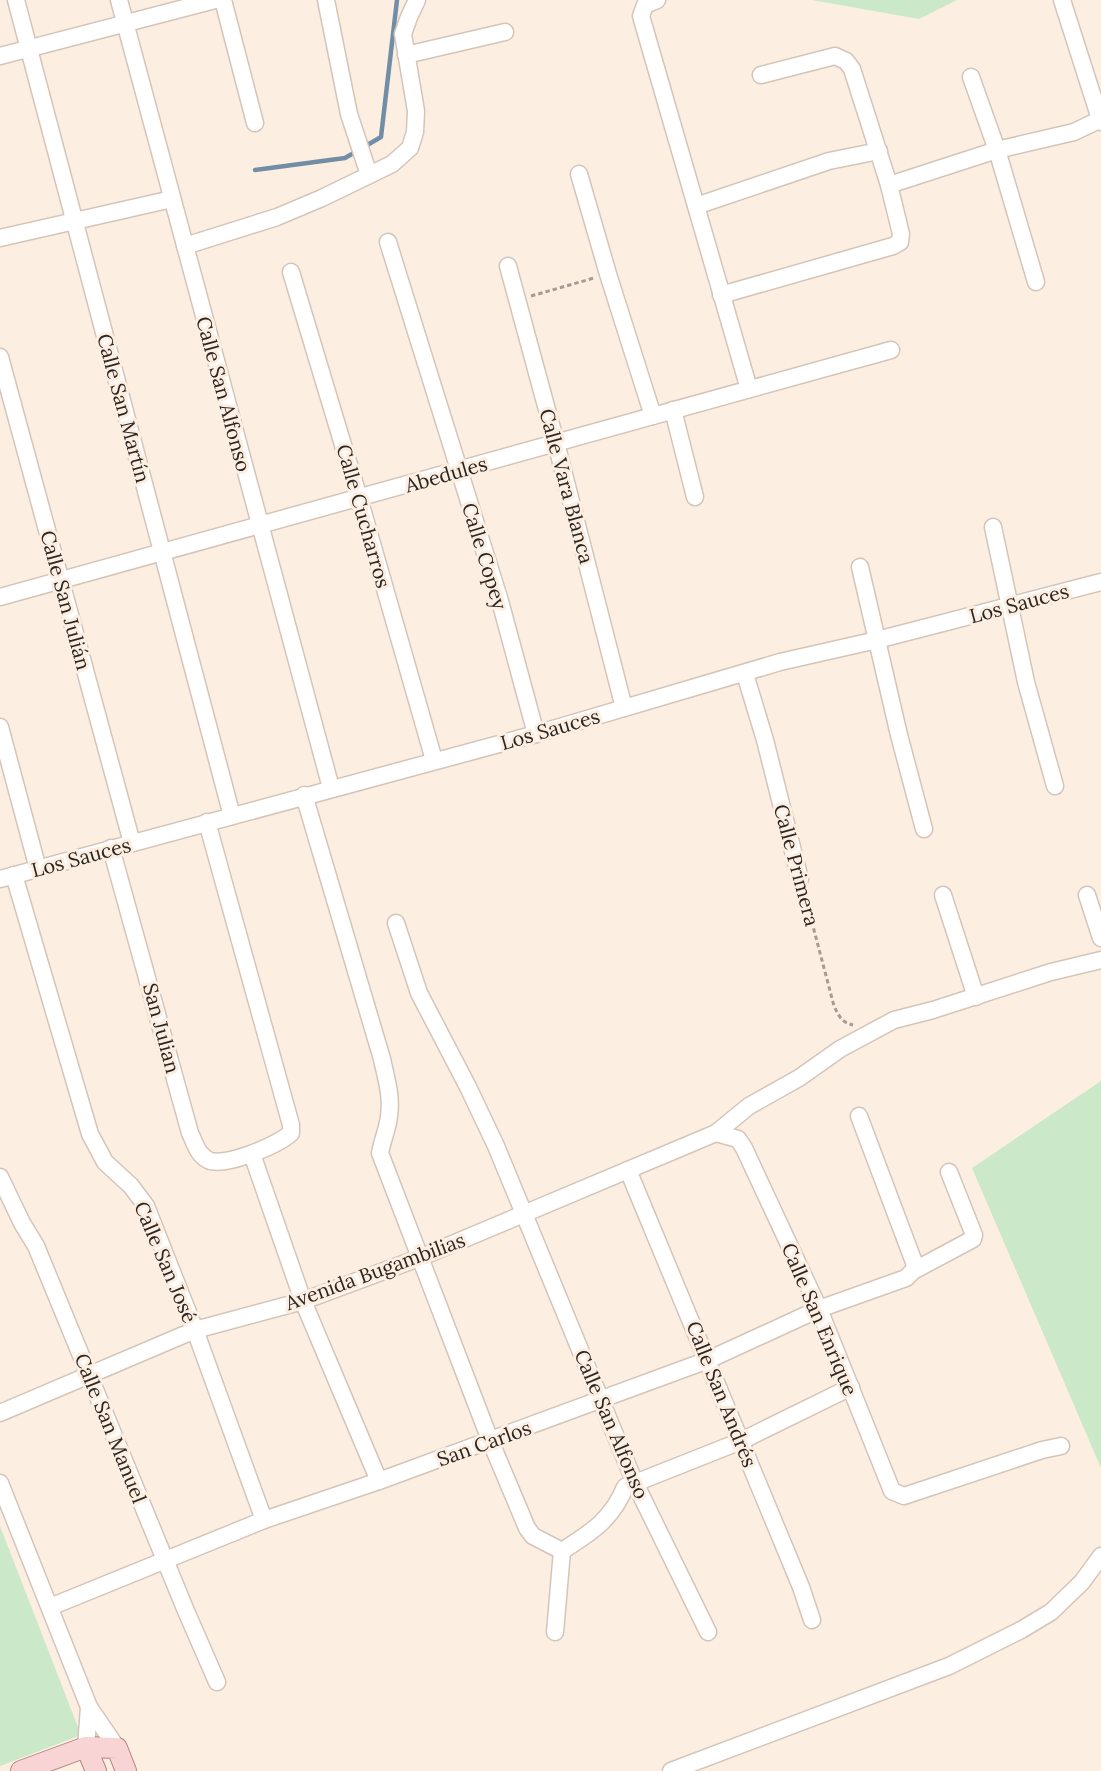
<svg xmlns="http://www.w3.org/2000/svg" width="1101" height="1771" font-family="Lora,serif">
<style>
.green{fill:#cbe8c8}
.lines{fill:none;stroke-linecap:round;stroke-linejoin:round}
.stream{stroke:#728ea7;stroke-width:4.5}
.minor-casing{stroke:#d3c5b9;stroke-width:19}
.major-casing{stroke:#ae8583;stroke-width:22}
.path{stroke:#a79c93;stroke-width:3;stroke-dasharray:4.5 3;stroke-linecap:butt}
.minor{stroke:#fff;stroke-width:16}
.major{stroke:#f9d4d4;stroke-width:20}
.labels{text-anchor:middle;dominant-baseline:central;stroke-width:6;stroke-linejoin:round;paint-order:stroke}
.street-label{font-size:20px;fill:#2b2621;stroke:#fdeee2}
</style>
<rect width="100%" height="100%" fill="#fdeee2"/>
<g class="green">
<path d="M812,0h145l-38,19z"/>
<path d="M1101,1081v387l-129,-300z"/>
<path d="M0,1526l81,209 -81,31z"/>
</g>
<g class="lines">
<path class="stream" d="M255,170l90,-12 36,-21 16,-137"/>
<g class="minor-casing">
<g id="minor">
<path d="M16,0l216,816"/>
<path d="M119,0l212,788"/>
<path d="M223,0l32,123"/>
<path d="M326,0l23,114 20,61"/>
<path d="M657,0l-12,5 -4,11 108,373"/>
<path d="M1062,0l39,122"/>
<path d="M406,55l99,-23"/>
<path d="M0,56l215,-56"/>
<path d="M971,77l26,73 39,132"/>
<path d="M579,174l29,100 45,142"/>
<path d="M889,185l108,-35 77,-18 27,-13"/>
<path d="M696,206l133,-45 50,-10"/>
<path d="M0,238l172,-39"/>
<path d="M388,242l112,359 36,133"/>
<path d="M185,246l92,-29 45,-19 70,-34 18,-16 5,-16 1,-21 -13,-77 6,-17 8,-17"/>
<path d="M508,266l48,177 68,265"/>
<path d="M291,272l68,226 75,262"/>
<path d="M721,295l172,-49 7,-4 1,-8 -12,-49 -37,-116 -6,-8 -11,-5 -74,19"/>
<path d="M0,357l132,486"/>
<path d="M673,410l22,87"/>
<path d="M993,527l33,155 29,104"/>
<path d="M860,567l39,168 25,94"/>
<path d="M0,597l891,-247"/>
<path d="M745,674l20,66 35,139"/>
<path d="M0,727l38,142"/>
<path d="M304,795l78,264c4,19 10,37 7,57 -1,12 -7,25 -9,37l110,287 37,88 6,8 29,15 -7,81"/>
<path d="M111,848l79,285c5,10 7,21 18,27 16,8 70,-15 83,-27v-8l-84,-303"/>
<path d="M14,875l76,259 15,28 26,24 15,20 49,124 69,190"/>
<path d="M0,879l536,-145 244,-72 97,-22 224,-58"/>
<path d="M943,895l33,102"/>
<path d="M1087,895l14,43"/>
<path d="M396,923l23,70 49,94 28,59 139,337 73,149"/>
<path d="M859,1116l56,149 -2,6"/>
<path d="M716,1133l33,-27 50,-28 41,-29 54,-29 39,-10 118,-38 50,-12"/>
<path d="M252,1154l51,147 76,180"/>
<path d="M628,1170l173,417 11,33"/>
<path d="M0,1177l22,46 14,23 150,365 31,71"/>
<path d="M0,1413l195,-83 108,-29 116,-43 297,-125 22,6 6,9 75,161 73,182 12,5 138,-46 19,-4"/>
<path d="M0,1483l89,224 28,41"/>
<path d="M562,1551c28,-18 50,-31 63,-64l116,-46 110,-54"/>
<path d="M50,1607l214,-87 115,-39 329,-121 111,-51 87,-31 7,-7 60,-32 1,-4 -25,-63"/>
<path d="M86,1747l3,-40"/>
<path d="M671,1771l278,-105 72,-36 30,-18 31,-30 19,-26"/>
</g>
</g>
<g class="major-casing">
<g id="major">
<path d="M86,1747l10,24"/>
<path d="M21,1771l65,-24 31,1 9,23"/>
</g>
</g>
<g class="path">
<path d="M531,296l63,-18"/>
<path d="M804,892l30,114c5,10 7,16 19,19"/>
</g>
<use href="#minor" class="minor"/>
<use href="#major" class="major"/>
</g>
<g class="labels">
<g class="street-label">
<text transform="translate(224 394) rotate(75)">Calle San Alfonso</text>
<text transform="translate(124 408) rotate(75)">Calle San Martín</text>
<text transform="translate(446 474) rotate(-16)">Abedules</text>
<text transform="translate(567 486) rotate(75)">Calle Vara Blanca</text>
<text transform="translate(364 516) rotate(74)">Calle Cucharros</text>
<text transform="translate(485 556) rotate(73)">Calle Copey</text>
<text transform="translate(66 600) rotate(75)">Calle San Julián</text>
<text transform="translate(1019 603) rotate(-15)">Los Sauces</text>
<text transform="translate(550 729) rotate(-16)">Los Sauces</text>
<text transform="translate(81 857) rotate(-15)">Los Sauces</text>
<text transform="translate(797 865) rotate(75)">Calle Primera</text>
<text transform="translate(162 1028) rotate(75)">San Julian</text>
<text transform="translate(166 1262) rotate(67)">Calle San José</text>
<text transform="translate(375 1271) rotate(-20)">Avenida Bugambilias</text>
<text transform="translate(820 1319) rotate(67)">Calle San Enrique</text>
<text transform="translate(722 1394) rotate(68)">Calle San Andrés</text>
<text transform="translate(612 1424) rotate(67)">Calle San Alfonso</text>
<text transform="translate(111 1428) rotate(68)">Calle San Manuel</text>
<text transform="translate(484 1443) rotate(-20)">San Carlos</text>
</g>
</g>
</svg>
